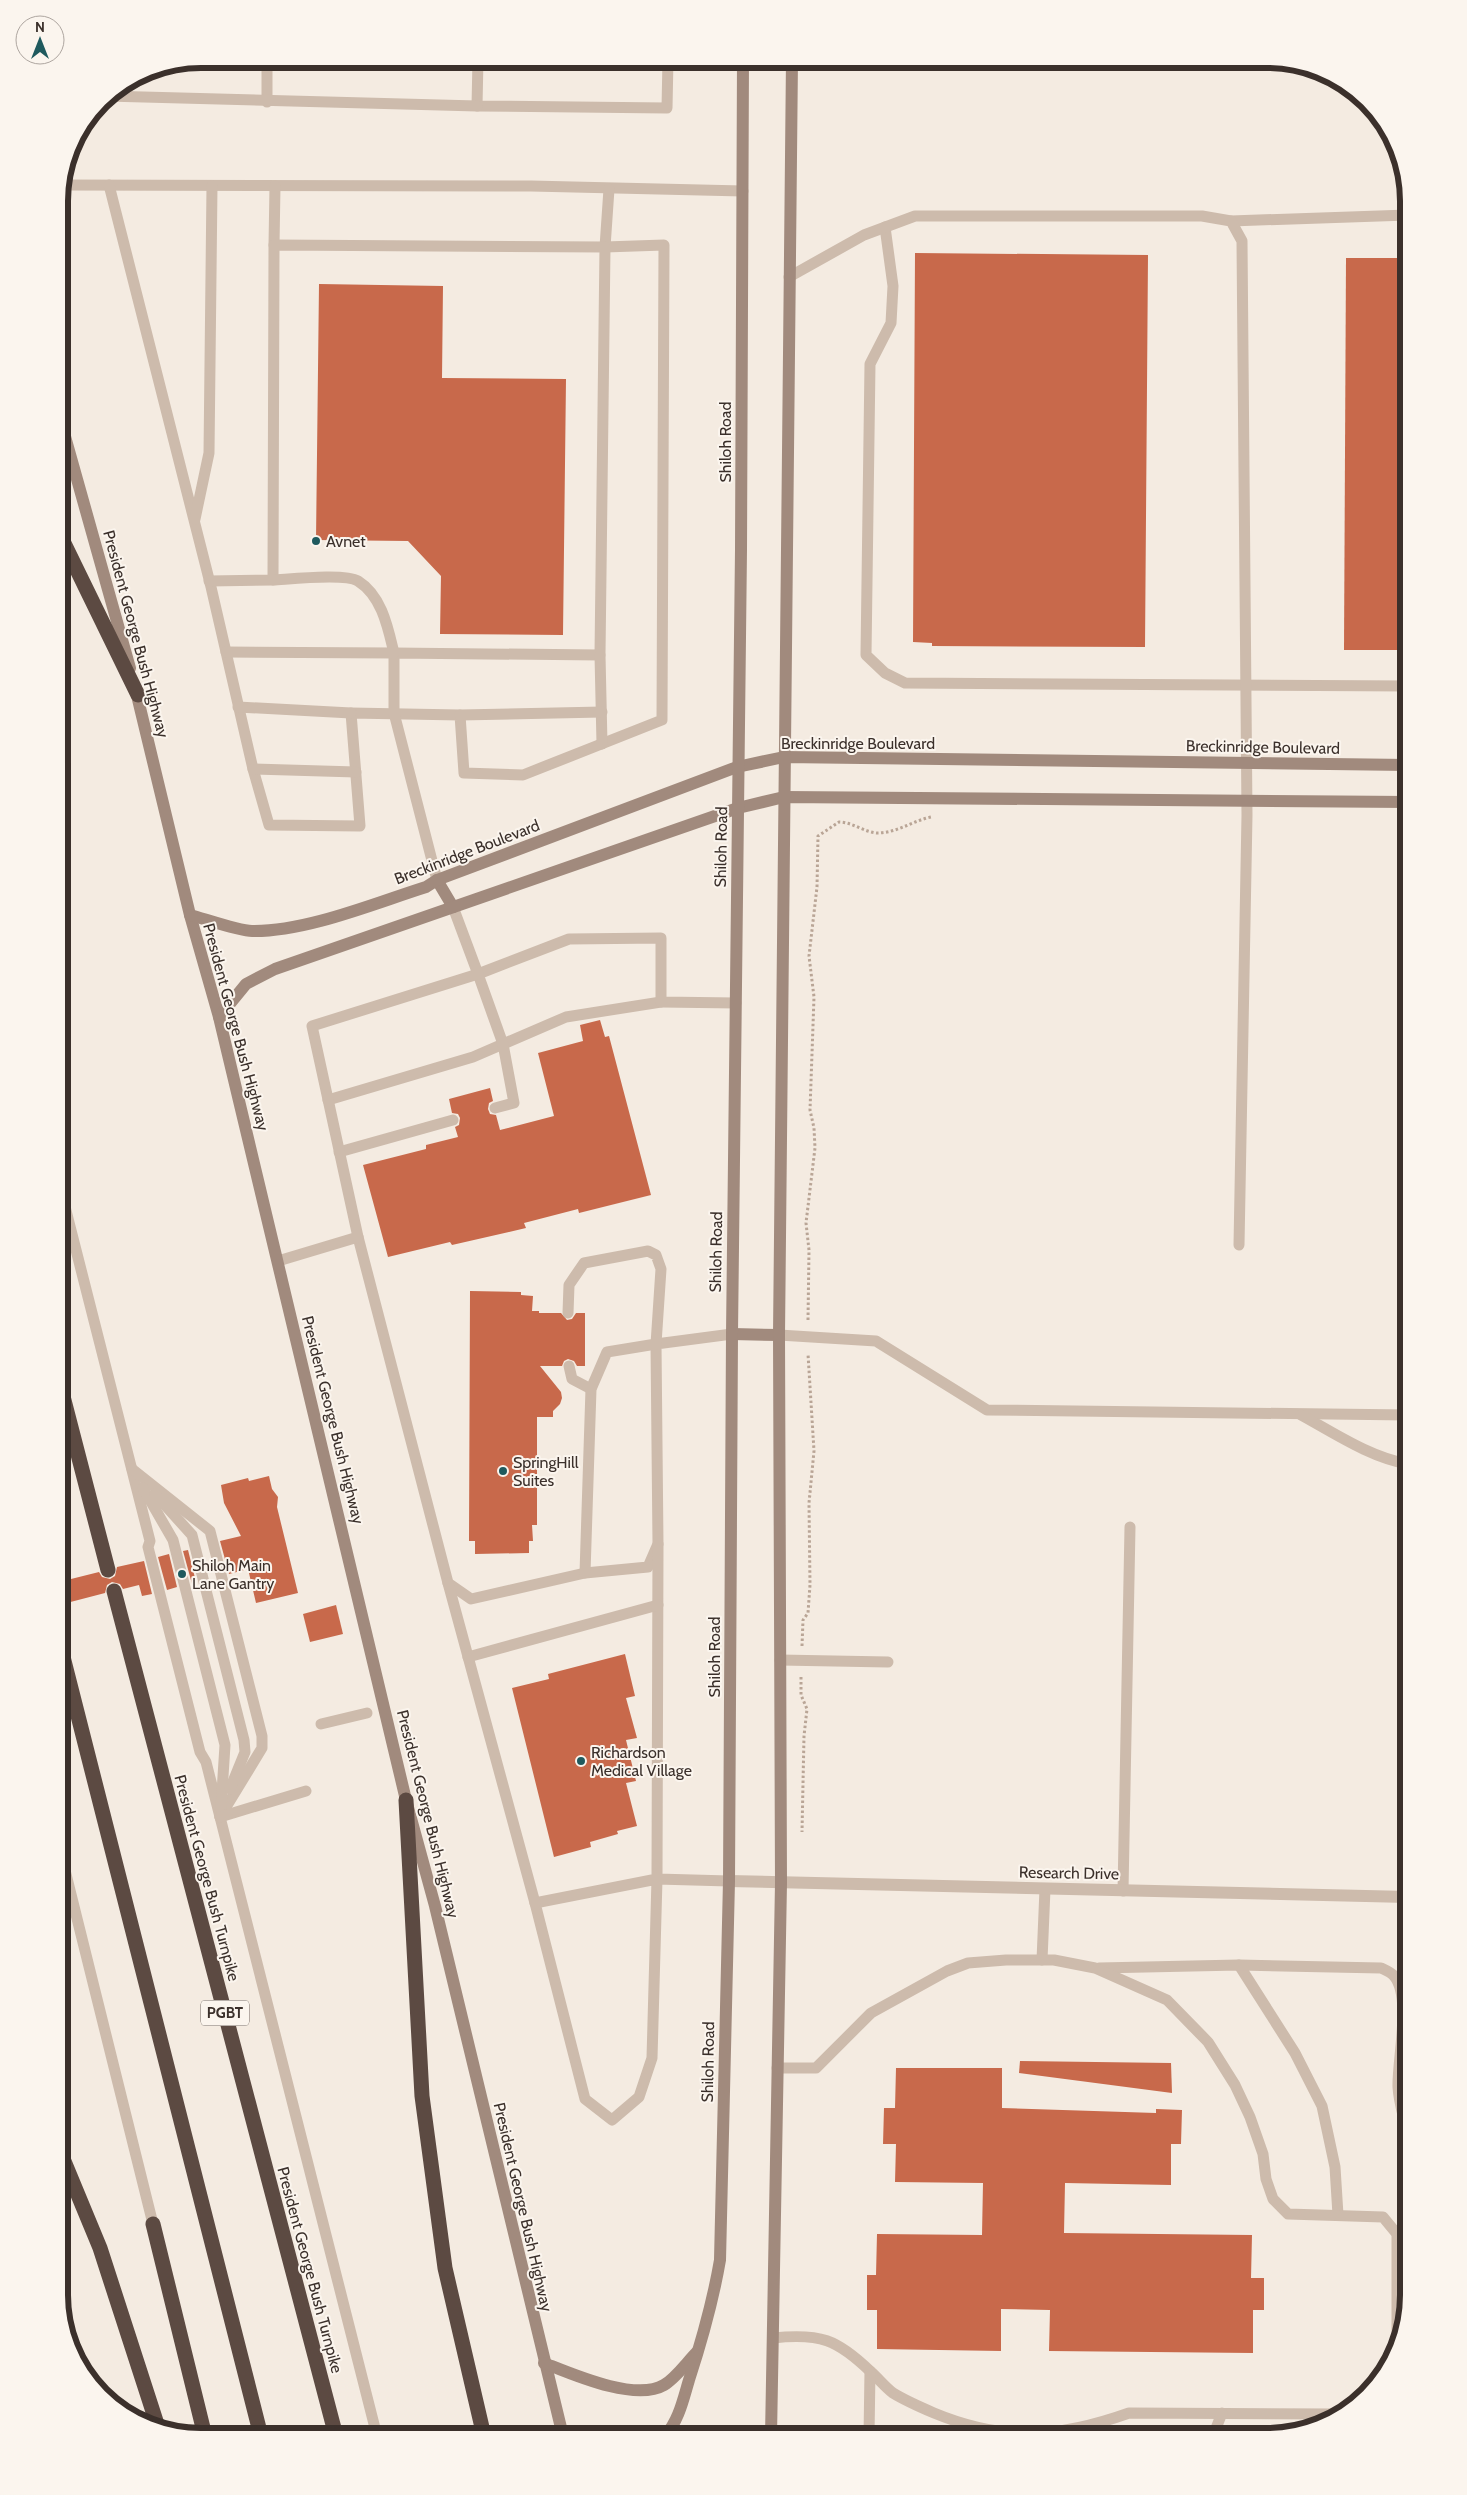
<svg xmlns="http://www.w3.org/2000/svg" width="1467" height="2495" font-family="Cabin,sans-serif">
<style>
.building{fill:#c8694b}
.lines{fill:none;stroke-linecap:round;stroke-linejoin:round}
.path{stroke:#b9a596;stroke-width:3;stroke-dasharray:2.5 2.5;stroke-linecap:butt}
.lane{stroke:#cdbbac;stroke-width:11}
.street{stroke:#cdbbac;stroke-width:12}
.secondary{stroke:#a18a7d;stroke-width:12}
.highway{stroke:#5c4a42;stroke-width:15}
.poi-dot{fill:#1f5a5e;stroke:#fbf5ee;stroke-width:2}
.labels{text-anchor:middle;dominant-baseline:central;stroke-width:4;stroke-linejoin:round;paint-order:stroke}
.shield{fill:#fbf5ee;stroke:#756b66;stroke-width:1}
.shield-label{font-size:15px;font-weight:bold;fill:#3b302b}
.street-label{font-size:16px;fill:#3b302b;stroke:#fbf5ee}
.poi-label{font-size:16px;fill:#3b302b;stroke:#fbf5ee;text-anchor:start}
.rim{fill:none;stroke:#3b302b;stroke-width:6}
</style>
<rect width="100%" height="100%" fill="#f4ebe1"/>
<g class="building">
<path d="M915,253l233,2 -3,392 -213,-1v-3l-19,-1z"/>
<path d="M1346,258h62v392h-64z"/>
<path d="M319,284l124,2 -1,92 124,1 -3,256 -123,-1 1,-58 -33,-35 -92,-1z"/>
<path d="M600,1020l5,17 4,-1 42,159 -72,18 -1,-4 -54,14 2,5 -74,17 -2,-3 -62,15 -25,-92 63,-16v-4l32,-8 -3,-10 4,-2 1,-7 -2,-4 -6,-1 -3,-14 41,-11 3,13 -4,2 -1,6 2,5 6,1 4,15 54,-14 -16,-63 45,-12 -3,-16z"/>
<path d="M470,1291l51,1v3l12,1 -1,15h7v2h22l6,7 5,-1 4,-6h9v53h-8l-3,-5 -6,-2 -4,2 -2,5h-22l21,26 1,6 -2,6 -7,7v6h-16v108h-5l1,16h-4v12l-54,1v-13h-6z"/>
<path d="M269,1476l3,13 6,8 -1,10 21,86 -42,10 -8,-34 -19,5 -9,-33 21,-5 -17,-33 -3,-18 27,-7 1,3z"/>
<path d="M188,1550l8,32 -4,2 -9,-33z"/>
<path d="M169,1554l8,33 -10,3 -9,-33z"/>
<path d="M144,1561l8,33 -10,2 -3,-11 -16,4 -3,-5 -8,-2 -5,3 -2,8 -46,12v-23l40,-10 3,5 8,2 5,-3 2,-9z"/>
<path d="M336,1605l7,29 -33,8 -7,-28z"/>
<path d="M625,1654l10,42 -9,2 11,40 -11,2 10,41 -10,2 11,43 -20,5 1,3 -28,8 1,5 -37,10 -42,-169 37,-9 -1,-5z"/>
<path d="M1020,2061l151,2 1,30 -153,-20z"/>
<path d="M896,2068h106v40l154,5v-4l26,1 -1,34h-10v41l-106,-2 -1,50 188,2 -1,43h13v32h-11v43l-204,-2 1,-41 -49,-1v42l-124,-2v-39h-10v-35h9l1,-41 105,1 1,-52 -88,-1 1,-38h-13l1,-36h11z"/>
</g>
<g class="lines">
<g class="path">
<path d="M808,1320l1,-70 -3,-27 9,-75 -1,-20 -4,-18 4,-113 -5,-41 8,-69 1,-51 21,-14c13,0 25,10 38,11 20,0 35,-12 54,-16"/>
<path d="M802,1646l1,-26 5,-7 2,-28 -1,-82 5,-52 -6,-97"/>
<path d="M801,1677v18l6,14 -3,27 -2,96"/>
</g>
<g class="lane">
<path d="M267,59v43"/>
<path d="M478,59l-1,47 190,2 1,-49"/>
<path d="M106,96l371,10"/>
<path d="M61,185l470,1 212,5"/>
<path d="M109,185l102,402 42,182 16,56 91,1 -9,-113 109,2 4,58 59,2 139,-55 2,-475 -59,2 4,-58"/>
<path d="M1231,221l177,-6"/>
<path d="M885,227l8,59 -2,37 -21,41 -4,291 19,18 20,10 503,3"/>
<path d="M274,245l1,-59"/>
<path d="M789,277l75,-42 51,-19h287l29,5 11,20 5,574 -8,430"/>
<path d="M195,519l14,-66 3,-267"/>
<path d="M209,581l64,-1 1,-335 331,2 -5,408 -206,-2v60l43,167"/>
<path d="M226,652l168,1c-6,-25 -12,-57 -36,-72 -13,-8 -67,-2 -85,-1"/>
<path d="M600,655l2,89"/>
<path d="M238,707l113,6"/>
<path d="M460,715l142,-3"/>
<path d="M253,769l103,3"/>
<path d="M328,1100l145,-43 93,-40 95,-15"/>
<path d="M495,1108l19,-5 -11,-59 -25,-70 91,-35 92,-1v64l75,1"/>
<path d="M339,1152l114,-32"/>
<path d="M59,1183l91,358 -2,6 52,205 6,10 14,55 157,619"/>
<path d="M358,1237l90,346 23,16 114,-26 63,-6 10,-23 -2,-200 76,-10"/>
<path d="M278,1261l80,-24 -46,-211 166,-52 -25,-67"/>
<path d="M568,1313l1,-28 15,-22 64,-12 8,4 5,14 -5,75 -49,8 -16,37 -6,184"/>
<path d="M779,1335l97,6 111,69 421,5"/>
<path d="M569,1366l3,13 19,10"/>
<path d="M1301,1415c33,18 70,43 107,49"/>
<path d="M132,1469l78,62 52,205v12l-42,69"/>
<path d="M143,1488l30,52 52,205 -4,63"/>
<path d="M155,1494l37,41 52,205 1,12 -15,37"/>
<path d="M658,1544l-1,335 -5,179 -13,39 -27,23 -27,-21 -50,-196 122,-24 72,2"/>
<path d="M448,1583l87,320"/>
<path d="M468,1657l190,-52"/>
<path d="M780,1660l108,2"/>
<path d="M321,1724l46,-11"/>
<path d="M220,1817l86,-26"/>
<path d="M59,1846l94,378"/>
<path d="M1123,1891l7,-364"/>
<path d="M1042,1960l3,-71"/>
<path d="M1239,1965l56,88 27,53 13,61 3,48"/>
<path d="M1099,1968l140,-3 142,3c4,2 10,4 13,8 18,21 3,84 4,111 1,18 7,33 10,50"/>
<path d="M777,2068h39l55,-55 76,-42 21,-8 38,-3h48l41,8 72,32 41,42 27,43 15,32 13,37 3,25 7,20 15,15 95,3 14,17v98"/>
<path d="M1397,2234l11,-14"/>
<path d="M773,2338c47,-5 64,1 98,34 7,6 14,15 22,21 13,8 27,14 41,20 70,29 125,25 195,0l209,1"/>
<path d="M869,2436l1,-65"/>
<path d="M1213,2436l9,-23"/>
</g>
<path class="street" d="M729,1881l679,16"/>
<g class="secondary">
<path d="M59,415l71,253"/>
<path d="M135,687l55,228 29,102 187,783 29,106 128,530"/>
<path d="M437,880l16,27"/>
<path d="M190,915c15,4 49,16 62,16 54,1 123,-28 174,-44l11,-7 300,-113 47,-10 624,8"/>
<path d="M219,1017l27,-33 29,-15 463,-161 46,-11 624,5"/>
<path d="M732,1334l47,1"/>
<path d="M72,2350l1,7"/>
<path d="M544,2363c28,11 91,39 120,22 12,-7 23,-23 33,-33"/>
<path d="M665,2436c14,-16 18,-36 24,-56 13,-40 24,-79 31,-120l9,-379 3,-547 9,-784 2,-491"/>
<path d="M771,2436l10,-553 -2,-548 13,-1276"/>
</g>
<g class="highway">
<path d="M59,533l79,162"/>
<path d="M59,1381l49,189"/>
<path d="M114,1591l222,845"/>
<path d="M59,1641l202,795"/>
<path d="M406,1800l16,296 23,172 39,168"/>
<path d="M59,2149l41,99 57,176"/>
<path d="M153,2224l52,212"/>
</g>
</g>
<g class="poi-dot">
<circle cx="316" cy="541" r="5"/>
<circle cx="503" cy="1471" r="5"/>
<circle cx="182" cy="1574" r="5"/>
<circle cx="581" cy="1761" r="5"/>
</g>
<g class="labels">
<rect class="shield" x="201" y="2000.5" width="48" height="25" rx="4"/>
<g class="shield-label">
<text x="225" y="2013">PGBT</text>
</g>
<g class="street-label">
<text transform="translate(725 442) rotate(-90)">Shiloh Road</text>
<text transform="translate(136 634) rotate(75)">President George Bush Highway</text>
<text x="858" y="743">Breckinridge Boulevard</text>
<text transform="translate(1263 747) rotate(1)">Breckinridge Boulevard</text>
<text transform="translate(721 847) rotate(-89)">Shiloh Road</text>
<text transform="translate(467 852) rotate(-21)">Breckinridge Boulevard</text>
<text transform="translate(236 1027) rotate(75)">President George Bush Highway</text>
<text transform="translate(716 1252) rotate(-89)">Shiloh Road</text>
<text transform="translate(333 1420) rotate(76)">President George Bush Highway</text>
<text transform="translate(714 1657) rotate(-90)">Shiloh Road</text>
<text transform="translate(428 1814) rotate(76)">President George Bush Highway</text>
<text transform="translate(1069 1873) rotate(1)">Research Drive</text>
<text transform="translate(207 1878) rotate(75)">President George Bush Turnpike</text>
<text transform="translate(708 2062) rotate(-89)">Shiloh Road</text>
<text transform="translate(523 2207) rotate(77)">President George Bush Highway</text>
<text transform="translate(310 2270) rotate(75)">President George Bush Turnpike</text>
</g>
<g class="poi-label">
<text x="326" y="541">Avnet</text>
<text x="513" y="1462">SpringHill<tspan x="513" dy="18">Suites</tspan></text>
<text x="192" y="1565">Shiloh Main<tspan x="192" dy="18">Lane Gantry</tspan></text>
<text x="591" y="1752">Richardson<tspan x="591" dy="18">Medical Village</tspan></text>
</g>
</g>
<path d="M0 0H1467V2495H0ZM201 68H1267A133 133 0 0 1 1400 201V2295A133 133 0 0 1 1267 2428H201A133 133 0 0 1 68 2295V201A133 133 0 0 1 201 68Z" fill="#fbf5ee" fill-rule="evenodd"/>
<path class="rim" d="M201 68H1267A133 133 0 0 1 1400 201V2295A133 133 0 0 1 1267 2428H201A133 133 0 0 1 68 2295V201A133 133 0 0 1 201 68Z"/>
<g transform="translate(40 40)"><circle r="24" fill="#fbf5ee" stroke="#aea6a0"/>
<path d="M0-4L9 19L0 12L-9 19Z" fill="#1f5a5e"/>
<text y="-8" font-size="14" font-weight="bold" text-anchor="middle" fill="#3b302b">N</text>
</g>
</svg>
